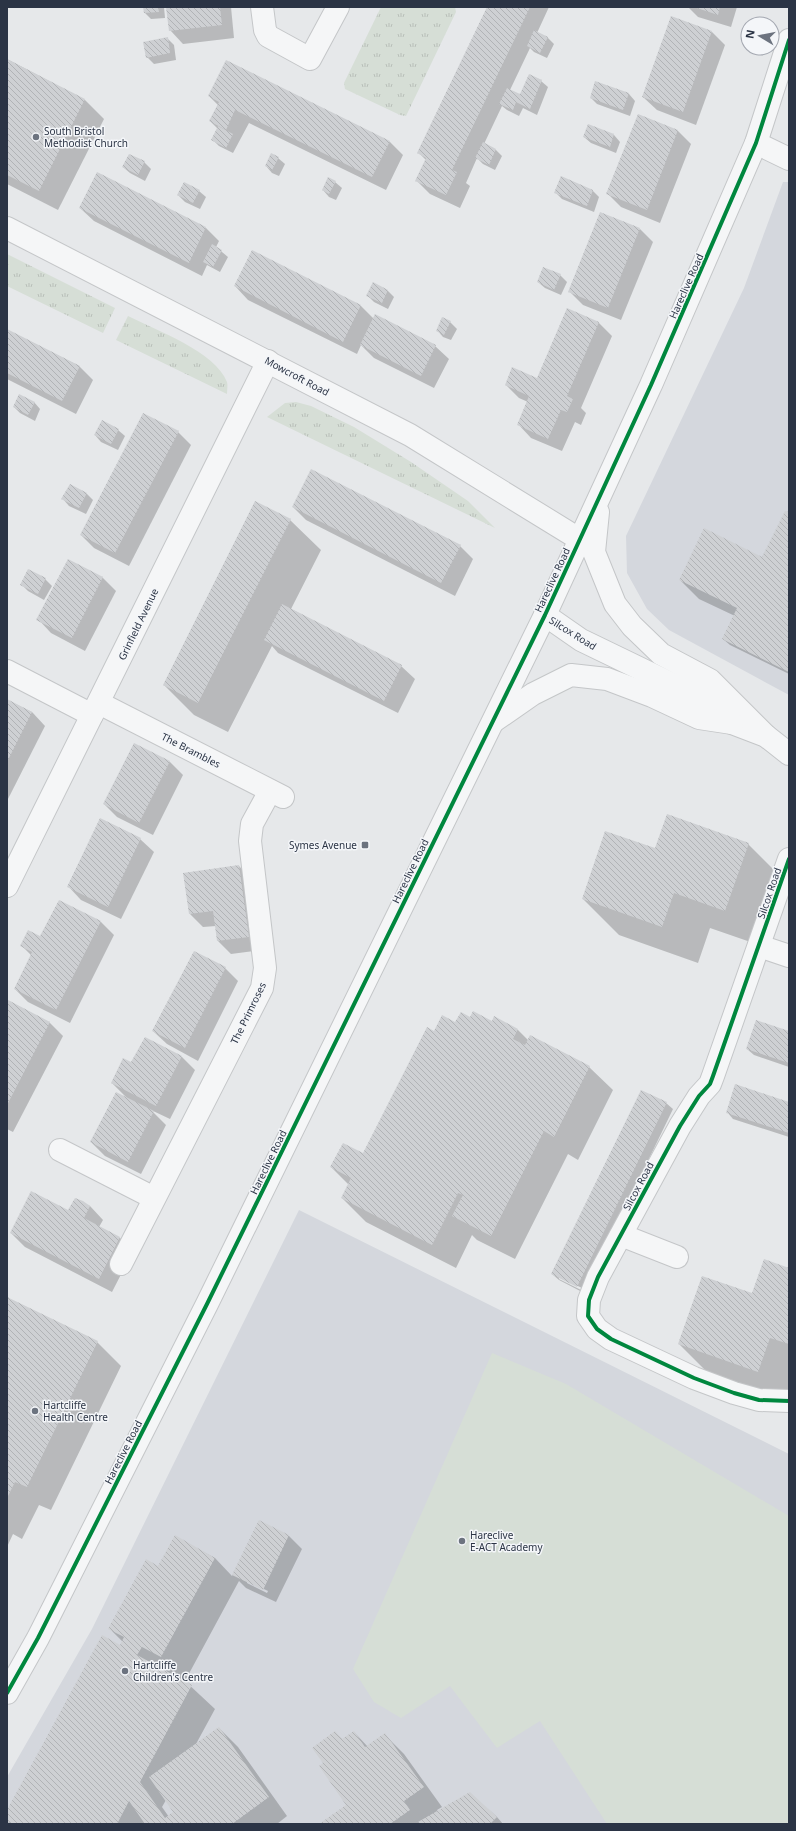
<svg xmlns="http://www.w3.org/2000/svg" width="796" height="1831" font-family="'Noto Sans',sans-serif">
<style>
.built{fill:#d4d7dd}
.grass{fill:url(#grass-tufts)}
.green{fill:#d6ded6}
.shadow{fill:#0003;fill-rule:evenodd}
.building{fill:url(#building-back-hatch)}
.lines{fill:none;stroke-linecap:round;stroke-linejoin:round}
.minor-casing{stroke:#c4c6c8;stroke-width:24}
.minor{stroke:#f5f6f7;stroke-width:22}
.cycleway-casing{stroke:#f4f6f9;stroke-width:6}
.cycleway{stroke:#00873e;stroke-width:4}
.poi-dot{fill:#6c737f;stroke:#f4f6f9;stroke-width:1.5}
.labels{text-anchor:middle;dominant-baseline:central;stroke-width:3;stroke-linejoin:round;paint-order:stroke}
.poi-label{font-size:10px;fill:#2b3445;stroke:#f4f6f9;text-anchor:start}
.street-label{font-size:10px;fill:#2b3445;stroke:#f4f6f9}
</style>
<defs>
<pattern id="grass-tufts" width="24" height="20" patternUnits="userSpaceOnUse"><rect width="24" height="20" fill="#d6ded6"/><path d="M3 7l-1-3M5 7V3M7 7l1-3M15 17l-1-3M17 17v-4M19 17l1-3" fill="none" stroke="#b8bfb9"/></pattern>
<pattern id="building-back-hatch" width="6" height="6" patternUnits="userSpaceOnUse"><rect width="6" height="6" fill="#ced0d3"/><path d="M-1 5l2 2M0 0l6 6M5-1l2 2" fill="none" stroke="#b1b3b6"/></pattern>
</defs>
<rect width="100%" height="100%" fill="#e6e8ea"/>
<g class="built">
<path d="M783,182h6v513l-120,-65 -22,-21 -20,-36 -1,-37 118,-248z"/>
<path d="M299,1210l490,244v370h-782v-47l85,-148z"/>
</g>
<g class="grass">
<path d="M381,7h74l1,5 -50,104 -6,-1 -55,-26 -1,-6z"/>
<path d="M7,254l108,54 -12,25 -96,-47z"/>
<path d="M128,316c29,15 87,35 99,66 1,3 0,8 0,12l-111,-54z"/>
<path d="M296,402l15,4 43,21 57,35 57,39 27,27 -228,-111 18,-14z"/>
</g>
<path class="green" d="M492,1353l74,31 223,132v308h-182l-67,-103 -43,27 -47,-62 -49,32 -27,-16 -21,-33z"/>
<g class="shadow">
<path d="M144,7h20l1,11 -14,1 -6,-6z"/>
<path d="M174,7h57l3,31 -51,6 -13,-14z"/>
<path d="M488,7h61l-12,26 11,5 6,6 -7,14 -13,-6 -4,-4 -20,42 10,6 21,-15 7,6 -11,28 -14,-7 -4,8 -12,-6 -5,-4 -18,38 12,6 6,6 -7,14 -12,-6 -6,-6 -11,25 4,3 -10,22 -30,-14 -14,-14 10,-20 -7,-7z"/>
<path d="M688,7h49l-6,20 -33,-10z"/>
<path d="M672,17l40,15 13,13 -29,80 -39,-15 -14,-13z"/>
<path d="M167,38l7,7 2,15 -22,4 -7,-7z"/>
<path d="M7,59l78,41 19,19 -46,91 -51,-26z"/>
<path d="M226,62l164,80 13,13 -17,35 -137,-67 -16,30 -14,-7 -7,-7 6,-10 -8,-8 8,-16 -9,-9z"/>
<path d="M596,83l33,11 6,7 -5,15 -33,-12 -6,-6z"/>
<path d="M639,115l39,16 13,13 -31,79 -39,-16 -13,-13z"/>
<path d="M614,135l6,7 -4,11 -25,-10 -7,-6z"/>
<path d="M278,158l7,6 -6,12 -7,-3 -6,-7z"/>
<path d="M144,162l7,7 -6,12 -15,-8 -7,-6z"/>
<path d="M98,173l108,55 13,13 -3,6 12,10 -8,15 -13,-7 -5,11 -108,-55 -14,-13z"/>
<path d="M561,177l32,14 6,6 -5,15 -32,-13 -7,-7z"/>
<path d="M335,182l7,6 -6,12 -7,-3 -6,-7z"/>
<path d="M199,191l7,6 -6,12 -15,-7 -7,-7z"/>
<path d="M640,229l13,13 -32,78 -38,-15 -14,-14z"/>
<path d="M252,252l109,54 13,13 61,27 14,13 -15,29 -60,-30 -13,-13 -4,9 -109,-54 -13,-14z"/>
<path d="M560,275l7,7 -6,13 -16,-7 -7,-6z"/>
<path d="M373,283l15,8 6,6 -6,12 -14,-7 -7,-7z"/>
<path d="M568,310l31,13 13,13 -31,72 5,5 -5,12 -6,-3 -13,29 -31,-13 -13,-14 10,-22 -9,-4 -13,-13 32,-6z"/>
<path d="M450,322l7,7 -6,11 -8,-3 -6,-7z"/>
<path d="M7,330l72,36 14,14 -17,34 -69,-35z"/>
<path d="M34,402l6,7 -5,12 -15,-8 -6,-6z"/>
<path d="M118,430l7,6 -7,14 -17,-8 -6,-7z"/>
<path d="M178,432l13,13 -62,121 -35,-18 -13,-13z"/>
<path d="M70,485l17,9 6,6 -7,14 -17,-8 -6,-7z"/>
<path d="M256,503l34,17 31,30 -30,59 110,57 14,13 -17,34 -120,-60 -6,-7 -44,86 -34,-17 -30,-30z"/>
<path d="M293,507l167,39 13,13 -18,37 -149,-76z"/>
<path d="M789,513v161l-59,-29 -7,-6 12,-23 -36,-17 -19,-19 82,-23z"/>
<path d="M68,560l35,18 13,13 -31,60 -34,-18 -13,-14z"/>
<path d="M45,579l7,7 -8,14 -16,-9 -7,-7z"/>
<path d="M7,700l25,12 13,14 -38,75z"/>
<path d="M134,744l36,18 13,13 -30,60 -36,-18 -13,-13z"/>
<path d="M101,820l39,19 14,13 -33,67 -40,-19 -13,-14z"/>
<path d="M748,844l36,36 -22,66 -52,-18 -12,35 -79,-28 -36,-36 72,-49z"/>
<path d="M239,866l13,14 10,70 -31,4 -13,-13 -2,-15 -13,1 -13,-13z"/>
<path d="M101,922l13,13 -44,88 -42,-21 -13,-13 17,-33 -11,-11 19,-7z"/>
<path d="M225,968l13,13 -40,80 -31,-17 -14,-13z"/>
<path d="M9,1001l41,22 13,13 -50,96 -6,-3v-125z"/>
<path d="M470,1018l48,12 10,10 61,27 24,23 -35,70 -10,-6 -53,105 -38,-19 -5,-5 -16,33 -90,-46 -24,-24 7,-13 -18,-18 33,-12 70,-123z"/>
<path d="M789,1033v34l-35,-12 -7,-6z"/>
<path d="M182,1057l13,13 -25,49 -19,-9 15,15 -25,49 -36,-18 -14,-14 36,-44 -15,-15 20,-20z"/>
<path d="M666,1103l7,6 -89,184 -25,-13 -7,-6zM559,1277l23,11 -1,2 -22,-11z"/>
<path d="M789,1103v34l-56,-18 -6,-7z"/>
<path d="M90,1206l13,14 -4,7 21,11 13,13 -21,41 -87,-45 -14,-14z"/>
<path d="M789,1269v137l-74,-26 -36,-36z"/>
<path d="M7,1296l4,4 86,42 24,24 -70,144 -12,-5 -17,34 -9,-5 -6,13z"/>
<path d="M259,1521l30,15 13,13 -26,53 -30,-14 -7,-7 -54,100 30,28 -19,35 23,-16 19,19 49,69 -10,8h-267l-3,-3v-9l116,-170 -14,-14 49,-61 17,-30 40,21 17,18zM247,1581l21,10 -1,2 -20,-10zM166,1800l9,12 -6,5 -7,-10z"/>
<path d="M335,1732l8,8 11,-8 14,15 17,-12 19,19 38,53 -5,3 1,2 59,5 6,7h-182l27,-19 -24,-41z"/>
</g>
<g class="building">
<path d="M143,7h15l1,5 -15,1z"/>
<path d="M166,7h54l2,18 -53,6z"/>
<path d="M487,7h43l-78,163 5,2 -11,23 -31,-14 11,-23 -9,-5z"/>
<path d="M694,7h26l-2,8z"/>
<path d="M671,16l41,15 -29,81 -41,-15z"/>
<path d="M534,30l14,7 -8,16 -13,-7z"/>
<path d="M168,37l2,16 -24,5 -3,-16z"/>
<path d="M7,59l78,40 -46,92 -32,-16z"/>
<path d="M226,60l164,81 -18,36 -137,-67 -9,20 -17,-9 10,-19 -11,-6z"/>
<path d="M529,74l13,6 -12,29 -14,-7 -3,8 -14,-6 8,-16 13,6z"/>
<path d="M595,81l34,12 -6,17 -33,-12z"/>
<path d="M638,114l40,16 -31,80 -41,-16z"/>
<path d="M588,124l26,10 -4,13 -27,-10z"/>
<path d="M218,126l15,8 -7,14 -15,-8z"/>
<path d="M483,142l13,7 -7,16 -14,-7z"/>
<path d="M271,153l8,4 -7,13 -7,-4z"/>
<path d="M129,154l16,7 -7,14 -16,-8z"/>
<path d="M97,172l109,55 -17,36 -110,-55z"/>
<path d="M561,176l32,14 -6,16 -33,-13z"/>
<path d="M328,177l8,4 -7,13 -7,-4z"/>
<path d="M184,182l16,8 -7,13 -16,-8z"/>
<path d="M600,212l40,16 -32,80 -40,-16z"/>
<path d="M212,244l10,6 -9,17 -10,-5z"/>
<path d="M252,250l109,55 -18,37 -109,-56z"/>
<path d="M543,267l18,7 -7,16 -17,-8z"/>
<path d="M373,282l15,8 -6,13 -16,-7z"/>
<path d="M567,308l32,14 -32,74 6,3 -6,13 -6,-2 -13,29 -31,-14 12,-29 -24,-11 7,-18 25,11z"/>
<path d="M375,314l61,31 -15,31 -61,-31z"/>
<path d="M442,317l9,4 -7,14 -8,-4z"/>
<path d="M7,329l73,37 -18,35 -55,-28z"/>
<path d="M19,394l16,8 -7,13 -15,-8z"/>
<path d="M143,413l36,18 -64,122 -35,-18z"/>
<path d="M102,420l17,9 -8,15 -17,-9z"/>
<path d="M311,469l150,76 -20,38 -149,-76z"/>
<path d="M70,484l17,9 -8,15 -18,-9z"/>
<path d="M255,501l36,18 -93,184 -35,-18z"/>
<path d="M785,511l4,1v160l-67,-33 15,-31 -58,-28 25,-52 58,29z"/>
<path d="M68,559l35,18 -31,61 -36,-18z"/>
<path d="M28,569l18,9 -8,16 -18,-9z"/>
<path d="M282,604l120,61 -18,36 -120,-61z"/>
<path d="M7,699l25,13 -25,50z"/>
<path d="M134,743l36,18 -31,62 -36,-19z"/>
<path d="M667,814l82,29 -24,68 -51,-18 -12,34 -80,-28 23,-68 50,17z"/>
<path d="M100,818l41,20 -33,69 -41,-20z"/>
<path d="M239,865l10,72 -32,4 -4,-30 -24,3 -6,-41z"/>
<path d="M59,900l42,21 -45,89 -42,-21 18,-37 -12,-6 8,-16 12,6z"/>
<path d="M194,951l32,16 -41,81 -33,-17z"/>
<path d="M8,1000l42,22 -43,83v-103z"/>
<path d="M473,1011l19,10 2,-5 24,13 -5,10 12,6 5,-10 60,31 -36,71 -10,-6 -53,105 -39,-20 11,-21 -5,-2 -26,52 -91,-47 10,-20 -21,-11 13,-24 20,10 64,-126 7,4 8,-16 13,7 6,-10 9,5z"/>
<path d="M756,1020l33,11v32l-43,-14z"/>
<path d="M145,1037l37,19 -26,50 -45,-23 12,-25 8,4z"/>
<path d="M735,1084l54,18v31l-63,-20z"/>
<path d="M641,1090l26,12 -90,185 -26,-13z"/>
<path d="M116,1092l38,19 -26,51 -38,-20z"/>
<path d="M31,1191l37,19 7,-12 8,3 7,5 -6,12 36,19 -21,42 -89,-46z"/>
<path d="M764,1259l25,9v76l-19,-6 -12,34 -80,-28 24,-68 50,17z"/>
<path d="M7,1297l91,44 -71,146 -12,-5 -8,16z"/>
<path d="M259,1520l30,15 -26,55 -31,-15z"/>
<path d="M175,1535l40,23 -54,99 -19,-10 -5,8 55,30 -52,97 25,36 8,-6 -24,-35 70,-50 50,70 -37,27h-87l-16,-23 -12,23h-104l-6,-3v-11l95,-175 18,10 4,-8 -16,-8 38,-70 12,7z"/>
<path d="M335,1731l7,8 12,-8 11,16 20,-14 39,54 -20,14 6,9 -20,14h-71l27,-19 -27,-39 4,-3 -11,-15z"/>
<path d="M470,1792l27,25 -7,7h-69l-3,-2z"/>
</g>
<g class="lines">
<g class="minor-casing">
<g id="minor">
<path d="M262,7l3,23 3,6 42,23 28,-52"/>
<path d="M756,143l33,16"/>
<path d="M7,228l403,207 169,104"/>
<path d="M598,512l-4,40 21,52 17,22 29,28 49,26 56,56"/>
<path d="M545,615l36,25 126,61 25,22 34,13 23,18"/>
<path d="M7,671l85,44"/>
<path d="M99,703l184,94"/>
<path d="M494,721l39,-27 38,-19 36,4 45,17 47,22 33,5"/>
<path d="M789,859l-76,217 -3,8 -11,12 -19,30 -82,151 -9,23 -1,16 9,13 14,10 83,39 40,15 25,7 30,1"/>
<path d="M7,886l261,-525"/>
<path d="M759,946l30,10"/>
<path d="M60,1150l94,48"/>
<path d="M621,1235l56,22"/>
<path d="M121,1264l141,-276 3,-20 -15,-127 2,-17 18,-33"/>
<path d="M7,1693l31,-55 169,-334 338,-689 106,-230 105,-242 33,-103"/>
</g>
</g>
<use href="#minor" class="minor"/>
<g class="cycleway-casing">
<g id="cycleway">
<path d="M789,859l-76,217 -3,8 -11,12 -19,30 -82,151 -9,23 -1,16 9,13 14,10 83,39 40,15 25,7 30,1"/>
<path d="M7,1693l31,-55 169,-334 338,-689 106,-230 105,-242 33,-103"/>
</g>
</g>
<use href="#cycleway" class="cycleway"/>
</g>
<g class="poi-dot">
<circle cx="36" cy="137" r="4"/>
<rect x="361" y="841" width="8" height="8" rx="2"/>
<circle cx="35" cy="1411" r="4"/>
<circle cx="462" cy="1541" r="4"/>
<circle cx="125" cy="1671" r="4"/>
</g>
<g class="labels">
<g class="poi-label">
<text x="44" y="131">South Bristol<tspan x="44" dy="12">Methodist Church</tspan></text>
<text x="357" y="845" text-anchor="end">Symes Avenue</text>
<text x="43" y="1405">Hartcliffe<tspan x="43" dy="12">Health Centre</tspan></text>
<text x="470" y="1535">Hareclive<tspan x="470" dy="12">E-ACT Academy</tspan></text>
<text x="133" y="1665">Hartcliffe<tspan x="133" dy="12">Children's Centre</tspan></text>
</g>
<g class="street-label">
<text transform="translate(686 286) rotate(-66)">Hareclive Road</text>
<text transform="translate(297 376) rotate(28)">Mowcroft Road</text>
<text transform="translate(552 580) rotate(-65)">Hareclive Road</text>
<text transform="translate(138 624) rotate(-64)">Grinfield Avenue</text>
<text transform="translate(573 633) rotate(32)">Silcox Road</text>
<text transform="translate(191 750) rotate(27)">The Brambles</text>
<text transform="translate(410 871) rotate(-64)">Hareclive Road</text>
<text transform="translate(769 893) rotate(-71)">Silcox Road</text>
<text transform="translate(248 1013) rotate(-64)">The Primroses</text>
<text transform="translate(268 1162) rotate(-64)">Hareclive Road</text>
<text transform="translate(638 1186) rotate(-62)">Silcox Road</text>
<text transform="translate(123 1452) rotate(-63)">Hareclive Road</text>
</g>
</g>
<rect width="796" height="1831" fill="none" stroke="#2b3445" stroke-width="16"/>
<g transform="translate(760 36) rotate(280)"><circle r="19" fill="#f4f6f9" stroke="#a4a8b1"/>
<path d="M0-3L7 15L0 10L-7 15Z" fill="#6c737f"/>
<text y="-6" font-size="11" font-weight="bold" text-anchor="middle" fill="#2b3445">N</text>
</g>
</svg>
